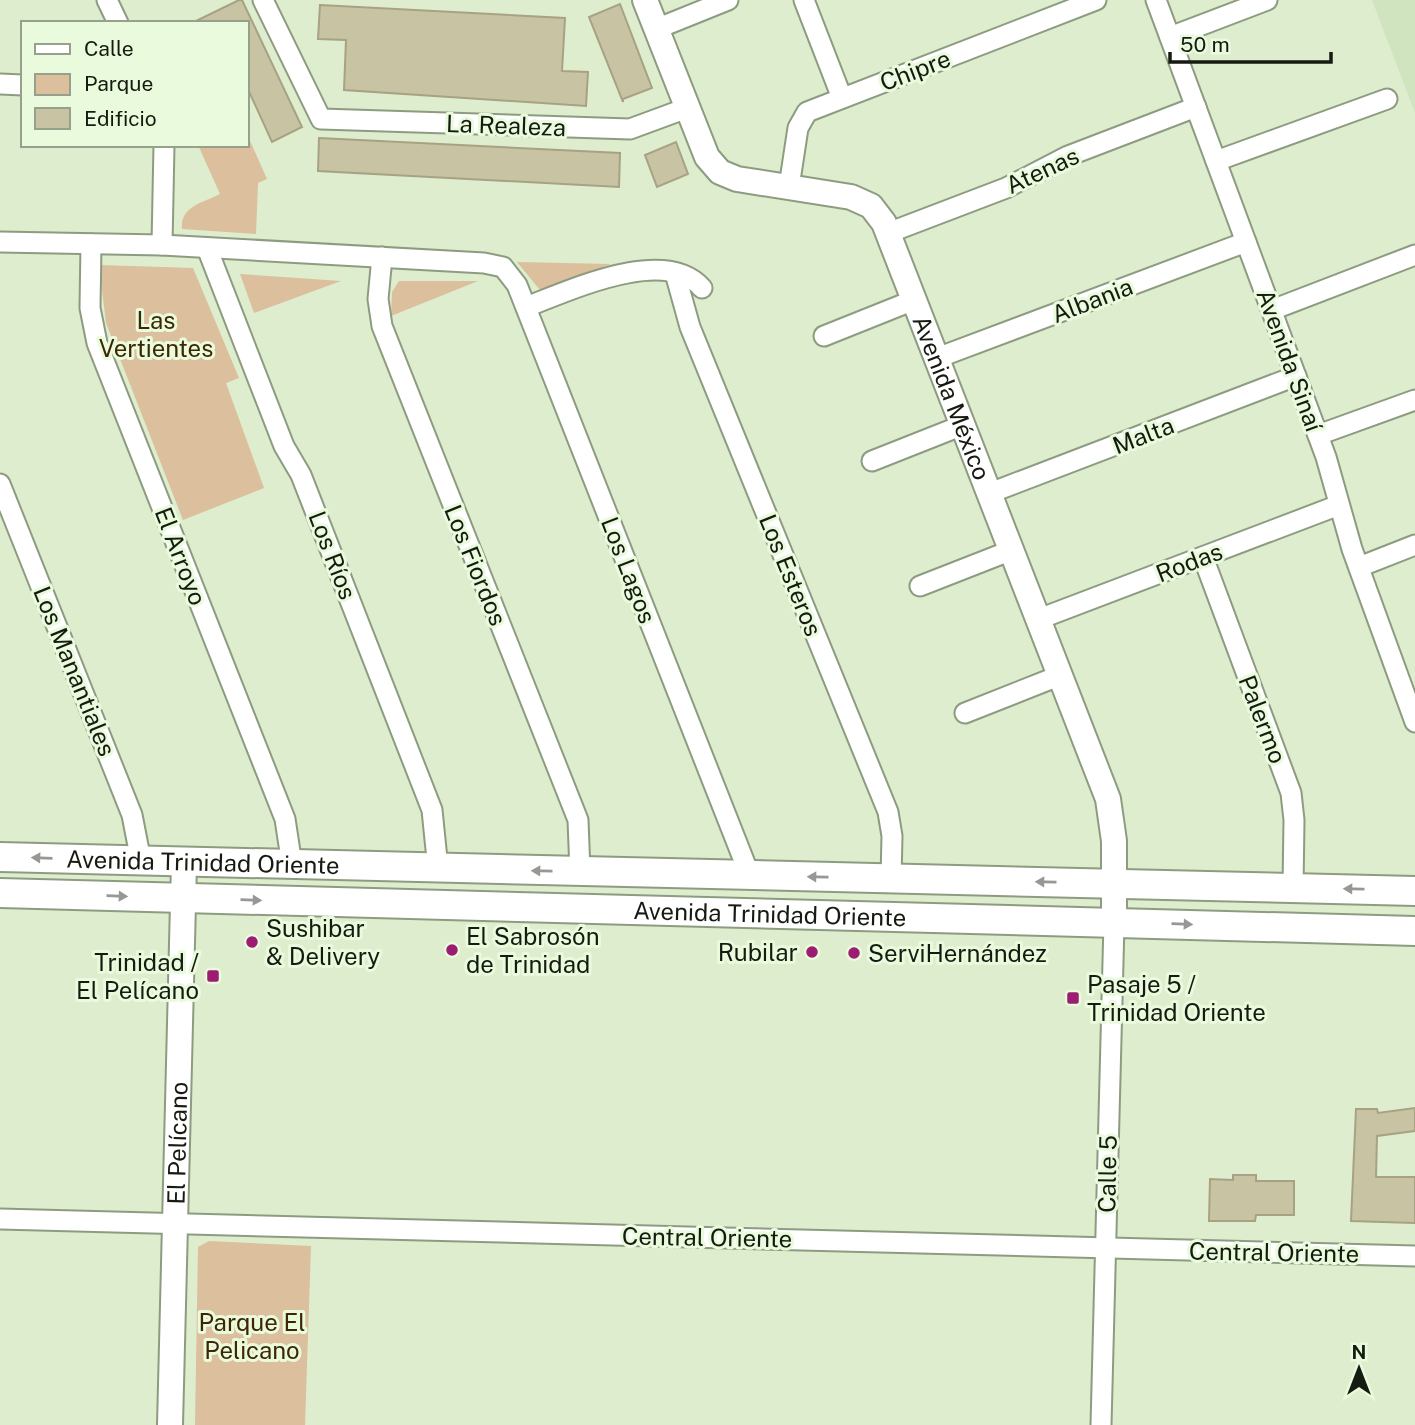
<svg xmlns="http://www.w3.org/2000/svg" width="1415" height="1425" font-family="'Public Sans',sans-serif">
<style>
.built{fill:#d0e4bf}
.green{fill:#dcbf9c}
.building{fill:#c8c4a3;stroke:#a6a283;stroke-width:2}
.lines{fill:none;stroke-linecap:round;stroke-linejoin:round}
.minor-casing{stroke:#8d9c80;stroke-width:23}
.tertiary-casing{stroke:#8d9c80;stroke-width:28}
.secondary-casing{stroke:#8d9c80;stroke-width:32}
.minor{stroke:#fff;stroke-width:19}
.tertiary{stroke:#fff;stroke-width:24}
.secondary{stroke:#fff;stroke-width:28}
.oneway{fill:#969894}
.poi-dot{fill:#9b1c71;stroke:#eafadc;stroke-width:2.5}
.labels{text-anchor:middle;dominant-baseline:central;stroke-width:6;stroke-linejoin:round;paint-order:stroke}
.street-label{font-size:24px;fill:#161b11;stroke:#eafadc}
.park-label{font-size:24px;fill:#3e2602;stroke:#eafadc}
.poi-label{font-size:24px;fill:#161b11;stroke:#eafadc;text-anchor:start}
</style>
<rect width="100%" height="100%" fill="#ddedce"/>
<path class="built" d="M1372,0h43v113z"/>
<g class="green">
<path d="M247,134l20,45 -9,4 -2,51 -74,-5c-2,-23 21,-26 38,-35l-22,-49h49z"/>
<path d="M517,262l94,2 -71,26z"/>
<path d="M99,265l94,3 46,110 -13,5 38,105 -81,32 -77,-197z"/>
<path d="M240,274l101,7 -87,32z"/>
<path d="M399,281h79l-87,35 1,-24z"/>
<path d="M209,1241l102,5 -6,179h-110l3,-178z"/>
</g>
<g class="building">
<path d="M239,0h3l60,127 -30,15 -25,-55v-64h-55z"/>
<path d="M620,4l32,84 -29,11v3l-34,-85z"/>
<path d="M320,5l245,13 -3,53 26,1 -2,34 -242,-16 2,-50 -28,-1z"/>
<path d="M319,138l301,15 -1,34 -301,-16z"/>
<path d="M676,142l12,32 -31,13 -12,-32z"/>
<path d="M1415,1108v23l-38,5 -1,41h39v46l-64,-2 5,-112h21l1,4z"/>
<path d="M1233,1175h23v6h38v34h-38l-1,6h-46l1,-42 23,1z"/>
</g>
<g class="lines">
<g class="minor-casing">
<g id="minor">
<path d="M107,0l11,23"/>
<path d="M263,0l58,119 309,10 57,-21"/>
<path d="M804,0l38,98"/>
<path d="M1156,0l170,457 26,92 63,173"/>
<path d="M656,29l72,-29"/>
<path d="M1170,37l97,-37"/>
<path d="M0,84l23,1"/>
<path d="M1216,161l171,-62"/>
<path d="M789,187l9,-59 9,-16 289,-112"/>
<path d="M888,233l118,-45 62,-32 128,-49"/>
<path d="M0,242l162,3 322,18 19,4 14,18 233,591"/>
<path d="M91,244l-1,64 7,35 188,476 7,46"/>
<path d="M162,245l2,-100"/>
<path d="M207,248l77,198 17,29 131,335 6,59"/>
<path d="M382,257l-4,42 4,27 196,494 2,52"/>
<path d="M675,273l15,54 198,485 4,24 -1,43"/>
<path d="M526,307c43,-16 139,-62 176,-19"/>
<path d="M1272,310l143,-55"/>
<path d="M824,336l90,-36"/>
<path d="M937,358l309,-116"/>
<path d="M1318,435l97,-35"/>
<path d="M872,461l91,-36"/>
<path d="M0,484l132,331 9,46"/>
<path d="M990,493l306,-117"/>
<path d="M1203,557l88,236 3,27 -1,68"/>
<path d="M1359,567l56,-22"/>
<path d="M920,586l92,-36"/>
<path d="M1039,619l300,-114"/>
<path d="M965,713l96,-38"/>
<path d="M0,1219l1415,37"/>
<path d="M1101,1425l13,-502"/>
</g>
</g>
<g class="tertiary-casing">
<g id="tertiary">
<path id="s1" d="M645,0l62,157 13,15 17,7 114,18 20,9 13,17 224,576 6,42v82"/>
<path id="s2" d="M170,1425l14,-562"/>
</g>
</g>
<g class="secondary-casing">
<g id="secondary">
<path id="s3" d="M0,857l1415,34"/>
<path id="s4" d="M0,893l1415,38"/>
</g>
</g>
<use href="#minor" class="minor"/>
<use href="#tertiary" class="tertiary"/>
<use href="#secondary" class="secondary"/>
</g>
<defs><path id="oneway-solid" d="M-6-.8H1V-3.2L6.5 0L1 3.2V.8H-6Z" transform="scale(1.75)"/></defs>
<g class="oneway">
<use href="#oneway-solid" transform="translate(42 858) rotate(-178)"/>
<use href="#oneway-solid" transform="translate(542 871) rotate(-179)"/>
<use href="#oneway-solid" transform="translate(818 877) rotate(-179)"/>
<use href="#oneway-solid" transform="translate(1046 882) rotate(-179)"/>
<use href="#oneway-solid" transform="translate(1354 889) rotate(-179)"/>
<use href="#oneway-solid" transform="translate(117 896) rotate(2)"/>
<use href="#oneway-solid" transform="translate(251 900) rotate(2)"/>
<use href="#oneway-solid" transform="translate(1182 924) rotate(2)"/>
</g>
<g class="poi-dot">
<circle cx="252" cy="942" r="7"/>
<circle cx="452" cy="950" r="7"/>
<circle cx="812" cy="952" r="7"/>
<circle cx="854" cy="953" r="7"/>
<rect x="206" y="969" width="14" height="14" rx="3.5"/>
<rect x="1066" y="991" width="14" height="14" rx="3.5"/>
</g>
<g class="labels">
<g class="street-label">
<text transform="translate(915 70) rotate(-21)">Chipre</text>
<text transform="translate(506 125) rotate(2)">La Realeza</text>
<text transform="translate(1042 170) rotate(-25)">Atenas</text>
<text transform="translate(1092 300) rotate(-21)">Albania</text>
<text transform="translate(1290 360) rotate(70)">Avenida Sinaí</text>
<text stroke="none"><textPath href="#s1" startOffset="553">Avenida México</textPath></text>
<text transform="translate(1143 435) rotate(-21)">Malta</text>
<text transform="translate(333 555) rotate(69)">Los Ríos</text>
<text transform="translate(181 556) rotate(69)">El Arroyo</text>
<text transform="translate(1189 562) rotate(-21)">Rodas</text>
<text transform="translate(476 565) rotate(68)">Los Fiordos</text>
<text transform="translate(629 570) rotate(69)">Los Lagos</text>
<text transform="translate(791 575) rotate(68)">Los Esteros</text>
<text transform="translate(75 671) rotate(68)">Los Manantiales</text>
<text transform="translate(1263 719) rotate(69)">Palermo</text>
<text stroke="none"><textPath href="#s3" startOffset="203">Avenida Trinidad Oriente</textPath></text>
<text stroke="none"><textPath href="#s4" startOffset="770">Avenida Trinidad Oriente</textPath></text>
<text stroke="none"><textPath href="#s2" startOffset="282">El Pelícano</textPath></text>
<text transform="translate(1107 1174) rotate(-89)">Calle 5</text>
<text transform="translate(707 1237) rotate(1)">Central Oriente</text>
<text transform="translate(1274 1252) rotate(1)">Central Oriente</text>
</g>
<g class="park-label">
<text x="156" y="320">Las<tspan x="156" dy="28">Vertientes</tspan></text>
<text x="252" y="1322">Parque El<tspan x="252" dy="28">Pelicano</tspan></text>
</g>
<g class="poi-label">
<text x="266" y="928">Sushibar<tspan x="266" dy="28">&amp; Delivery</tspan></text>
<text x="466" y="936">El Sabrosón<tspan x="466" dy="28">de Trinidad</tspan></text>
<text x="798" y="952" text-anchor="end">Rubilar</text>
<text x="868" y="953">ServiHernández</text>
<text x="199" y="962" text-anchor="end">Trinidad /<tspan x="199" dy="28">El Pelícano</tspan></text>
<text x="1087" y="984">Pasaje 5 /<tspan x="1087" dy="28">Trinidad Oriente</tspan></text>
</g>
</g>
<rect x="21" y="21" width="228" height="126" fill="#eafadc" stroke="#95a18b" stroke-width="2"/>
<rect x="35" y="44" width="35" height="10" fill="#ffffff" stroke="#95a18b" stroke-width="2"/>
<text x="84" y="56" font-size="21" fill="#161b11">Calle</text>
<rect x="35" y="74" width="35" height="21" fill="#dcbf9c" stroke="#95a18b" stroke-width="2"/>
<text x="84" y="91" font-size="21" fill="#161b11">Parque</text>
<rect x="35" y="108" width="35" height="21" fill="#c8c4a3" stroke="#95a18b" stroke-width="2"/>
<text x="84" y="126" font-size="21" fill="#161b11">Edificio</text>
<g transform="translate(1359 1369)" stroke="#eafadc" stroke-width="5" paint-order="stroke">
<path d="M0-5L12 26L0 18L-12 26Z" fill="#161b11"/>
<text y="-10" font-size="19" font-weight="bold" text-anchor="middle" fill="#161b11">N</text>
</g>
<path d="M1170 52v10h161v-10" fill="none" stroke="#161b11" stroke-width="3.5"/>
<text x="1180" y="52" font-size="21" fill="#161b11" stroke="#eafadc" stroke-width="5" paint-order="stroke">50 m</text>
</svg>
